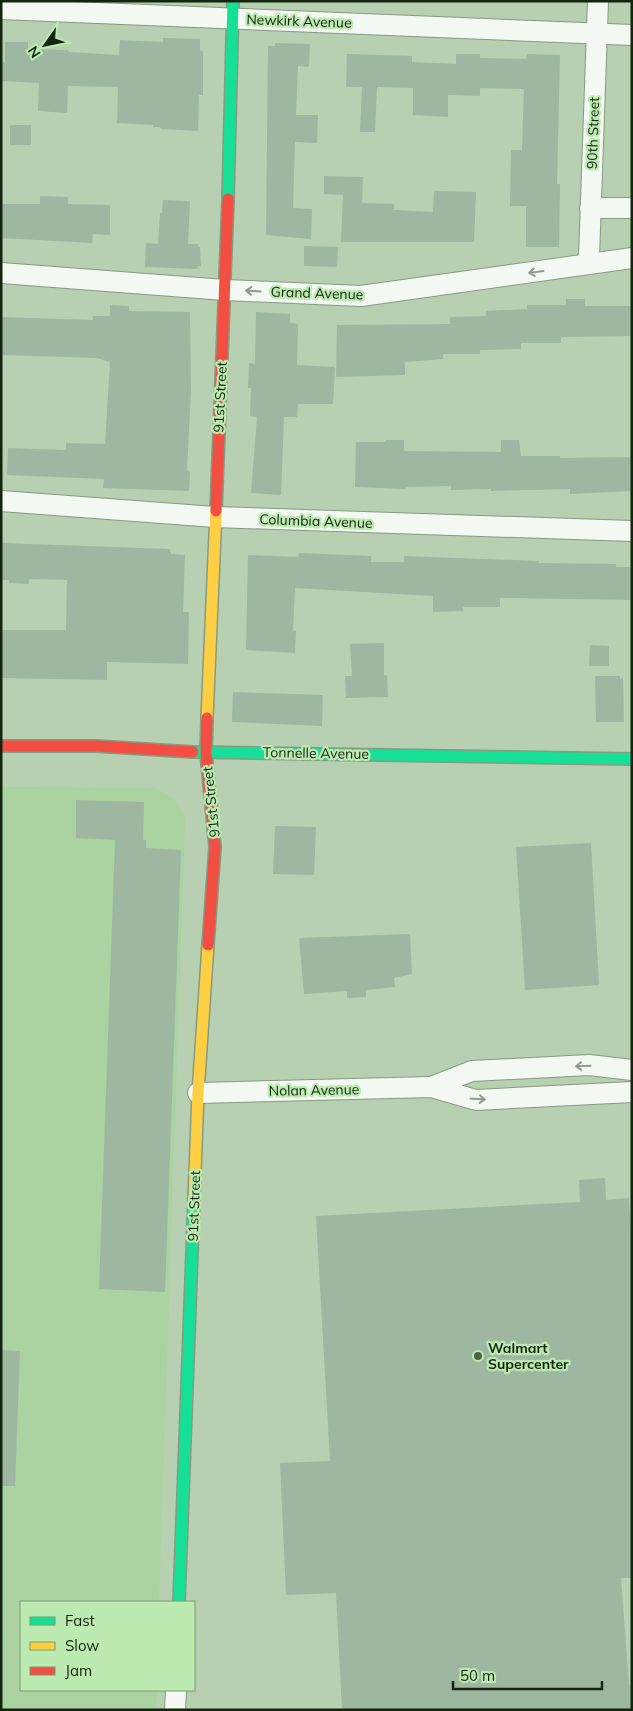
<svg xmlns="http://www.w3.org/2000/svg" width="633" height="1711" font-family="Mulish,sans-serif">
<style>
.built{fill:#abd2a1}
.building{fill:#9db7a1}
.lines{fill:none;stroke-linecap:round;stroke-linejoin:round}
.street-casing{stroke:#879a82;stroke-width:22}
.fast-casing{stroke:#879a82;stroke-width:14}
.slow-casing{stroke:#879a82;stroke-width:14}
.jam-casing{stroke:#879a82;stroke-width:14}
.street{stroke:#f4f8f3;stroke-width:20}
.fast{stroke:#16e098;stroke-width:11}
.slow{stroke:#ffcf43;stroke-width:11}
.jam{stroke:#f24e42;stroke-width:11}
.oneway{stroke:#8f998c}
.poi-dot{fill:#4c6048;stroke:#bceab1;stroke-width:2}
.labels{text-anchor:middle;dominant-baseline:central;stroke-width:4.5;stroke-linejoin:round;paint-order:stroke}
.street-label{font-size:14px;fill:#13240f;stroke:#bceab1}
.poi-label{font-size:14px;font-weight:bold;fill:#13240f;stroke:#bceab1;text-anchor:start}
</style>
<rect width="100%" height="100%" fill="#b7d0b1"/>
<path class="built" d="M1,787l155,1 20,12 9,19 -26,783h-138v88h136l-1,20h-155z"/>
<g class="building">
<path d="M163,38l37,1v11l3,1v44h-4l-1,36 -37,-2 -1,-2h-7v-2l-36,-2 1,-36 -50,-1 -1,27 -29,-2 1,-28 -38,-2v-19h4v-20h23v7l40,1 1,2 50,3 1,-15 43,2z"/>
<path d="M275,43l35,1 -1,23 -11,-1 -2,49h22l-1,28 -22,-1 -2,66 19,1 -1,30 -45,-4 2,-189h7z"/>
<path d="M347,54l65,2v6l44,2v-10h24v4l46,1 1,-5 33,1 -3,129h3l-1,63h-33v-41h-16l1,-56h11l2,-61 -44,-1v8l-32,-1v22l-35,-2v-27l-36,-1 -2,45h-15l2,-45h-16z"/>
<rect x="10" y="125" width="21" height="20"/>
<path d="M324,176l39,1 -1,26 32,1v6l39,2 1,-21 42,1 -2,50h-133l2,-47 -19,-1z"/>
<path d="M40,196l28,1v7l42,1v30l-17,-1 -1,9 -91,-5v-34h39z"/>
<path d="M163,200l27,1 -2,43h10v3h2l1,19h-3l-1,3 -52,-2 1,-24 12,1 2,-31h2z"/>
<path d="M304,246l34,1 -1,20 -33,-1z"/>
<path d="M566,299h19v7h47v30l-71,1v6h-40v6l-41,1v4h-37v5l-38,3v13l-69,2 1,-52 113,-1v-7l36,-1v-5l41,-2v-4h39z"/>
<path d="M110,305l19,1v5l61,1 1,78 -4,80 3,2 -1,19 -86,-3 1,-9 -97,-4 1,-27 58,2v-7l39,1 5,-82 -13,-4 -96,-3v-38l92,3v-4h17z"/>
<path d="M256,312l34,2v9l8,1 -1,41 38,2 -2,37h-35l-1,13h-13l-3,78 -30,-2 6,-76 -7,-1 1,-28h-3l1,-25 6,1z"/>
<path d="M386,440h18v11l97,1v-12h18l2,16h39v2l72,-1v34l-62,3v-5l-79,2v-2l-40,1v-4l-45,1v2l-51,-2 1,-45h30z"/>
<path d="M1,543l169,6 1,5 14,1 -2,57h6l-1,52 -81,-2v18l-106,-2v-48h65l1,-50 -38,-1v5l-20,-1v-3h-8z"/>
<path d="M299,553l72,3v6h33v-6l135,5v2l77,1v3h16v33l-132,-2v9h-37v4l-30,1v-16l-138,-8 -2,42 3,1 -1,22 -49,-3 2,-95 50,2z"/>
<path d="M384,643v32h3l1,22 -42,1 -1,-22h7l-2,-32z"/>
<path d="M590,645l19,1v20h-20z"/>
<path d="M595,676h25v3l3,-1 1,44h-28z"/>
<path d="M233,692l90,3 -1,31 -90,-4z"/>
<path d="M76,800l68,2 -1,38h3v8l35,2 -16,442 -66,-3 16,-449 -39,-2z"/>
<path d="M275,826l41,1 -2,48 -41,-1z"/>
<path d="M591,843l8,142 -74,5 -9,-143z"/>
<path d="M410,934l2,40 -18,4 1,9 -29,3v7l-19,1v-7l-43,3 -5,-56z"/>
<path d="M605,1178l1,22 23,-2 3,53v327h-11l8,107 3,-1v26h-290l-6,-117 -50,2 -6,-132 50,-2 -14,-245 264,-14 -1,-22z"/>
<path d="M1,1350l19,1 -5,135h-14z"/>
</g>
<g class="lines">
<g class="street-casing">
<g id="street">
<path d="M1,9l631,26"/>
<path d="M590,208h42"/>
<path d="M584,264l5,-7 9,-256"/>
<path d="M1,273l224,17 136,6 271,-38"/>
<path d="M1,501l214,16 417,14"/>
<path d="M431,1087l41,-16 117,-6 43,5"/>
<path d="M198,1093l233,-6 45,13 156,-8"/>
<path d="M175,1710l1,-20"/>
</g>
</g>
<g class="fast-casing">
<g id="fast">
<path d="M228,199l5,-198"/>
<path d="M193,752l439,7"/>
<path d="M179,1602l15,-403"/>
</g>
</g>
<g class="slow-casing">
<g id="slow">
<path d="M207,718l9,-207"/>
<path d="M194,1199l4,-106 10,-148"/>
</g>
</g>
<g class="jam-casing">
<g id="jam">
<path d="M216,511l12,-312"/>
<path d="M207,718l-1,35 9,94 -7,98"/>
<path d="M1,746h95l97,6"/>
</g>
</g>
<use href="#street" class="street"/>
<use href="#fast" class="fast"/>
<use href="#slow" class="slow"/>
<use href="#jam" class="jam"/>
</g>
<defs><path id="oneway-shaft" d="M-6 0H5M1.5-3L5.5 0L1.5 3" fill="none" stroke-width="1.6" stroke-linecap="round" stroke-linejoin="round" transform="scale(1.25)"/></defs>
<g class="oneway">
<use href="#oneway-shaft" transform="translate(536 272) rotate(172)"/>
<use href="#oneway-shaft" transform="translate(253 291) rotate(-177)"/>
<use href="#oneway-shaft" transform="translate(583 1066) rotate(178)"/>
<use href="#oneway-shaft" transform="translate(478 1099) rotate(4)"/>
</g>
<circle class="poi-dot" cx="478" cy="1356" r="5"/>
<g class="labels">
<g class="street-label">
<text transform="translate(299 21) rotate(2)">Newkirk Avenue</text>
<text transform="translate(593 133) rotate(-88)">90th Street</text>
<text transform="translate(317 293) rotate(2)">Grand Avenue</text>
<text transform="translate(220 397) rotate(-87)">91st Street</text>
<text transform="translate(316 521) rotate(2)">Columbia Avenue</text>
<text transform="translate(316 753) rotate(1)">Tonnelle Avenue</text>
<text transform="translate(211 802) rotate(-96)">91st Street</text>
<text transform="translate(314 1090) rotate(-1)">Nolan Avenue</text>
<text transform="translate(194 1206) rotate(-88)">91st Street</text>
</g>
<g class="poi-label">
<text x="488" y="1348">Walmart<tspan x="488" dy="16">Supercenter</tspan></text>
</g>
</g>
<rect width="633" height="1711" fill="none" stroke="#13240f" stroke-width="5"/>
<rect x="20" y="1601" width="175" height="90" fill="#bceab1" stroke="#789b70"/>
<rect x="30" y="1617" width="25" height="8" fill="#16e098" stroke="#789b70"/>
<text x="65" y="1626" font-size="15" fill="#13240f">Fast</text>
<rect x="30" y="1642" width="25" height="8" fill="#ffcf43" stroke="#789b70"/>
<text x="65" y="1651" font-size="15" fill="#13240f">Slow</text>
<rect x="30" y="1667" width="25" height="8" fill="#f24e42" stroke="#789b70"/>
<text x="65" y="1676" font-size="15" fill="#13240f">Jam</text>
<g transform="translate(45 45) rotate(237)" stroke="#bceab1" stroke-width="4" paint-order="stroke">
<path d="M0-4L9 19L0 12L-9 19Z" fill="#13240f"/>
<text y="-8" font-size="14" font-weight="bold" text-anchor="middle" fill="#13240f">N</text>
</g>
<path d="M453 1681v8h149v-8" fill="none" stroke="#13240f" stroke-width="2.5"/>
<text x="460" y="1681" font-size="15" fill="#13240f" stroke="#bceab1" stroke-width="4" paint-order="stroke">50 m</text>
</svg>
